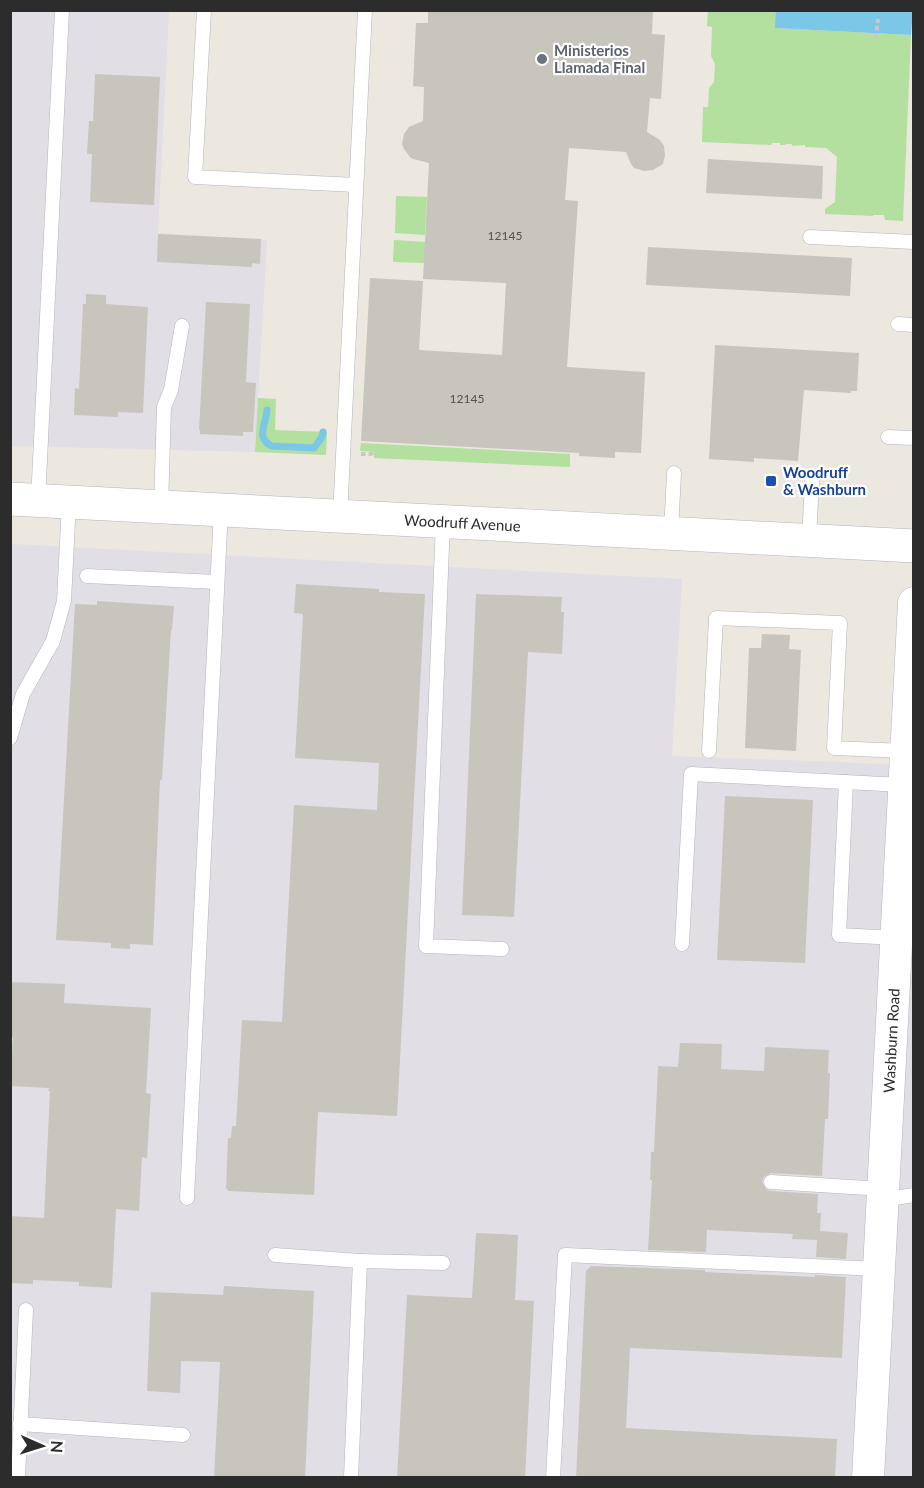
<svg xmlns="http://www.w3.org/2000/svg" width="924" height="1488" font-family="Lato,sans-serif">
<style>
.industrial{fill:#e1dfe5}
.green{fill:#b3df9f}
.water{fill:#7ac7e7}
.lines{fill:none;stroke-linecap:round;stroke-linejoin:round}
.stream{stroke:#7ac7e7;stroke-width:7}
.building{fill:#c8c5bd}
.service-casing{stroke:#b2b5be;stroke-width:15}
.tertiary-casing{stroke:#b2b5be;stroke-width:33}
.secondary-casing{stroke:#b2b5be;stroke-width:34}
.path{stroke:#c8c8c8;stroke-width:4;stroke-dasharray:4.5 3;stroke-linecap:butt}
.service{stroke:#fff;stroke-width:14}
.tertiary{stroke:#fff;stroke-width:32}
.secondary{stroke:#fff;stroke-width:33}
.worship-dot{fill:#6b7280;stroke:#fff;stroke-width:2}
.transit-dot{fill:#1a4fb4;stroke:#fff;stroke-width:2}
.labels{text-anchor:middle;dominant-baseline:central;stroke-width:4.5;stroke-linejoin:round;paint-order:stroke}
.number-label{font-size:12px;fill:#535250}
.worship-label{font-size:15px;font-weight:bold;fill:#5b616d;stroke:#fff;text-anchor:start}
.transit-label{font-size:15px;font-weight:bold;fill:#164399;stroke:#fff;text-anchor:start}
.street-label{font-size:15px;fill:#2c2c2c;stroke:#fff}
</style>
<rect width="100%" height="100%" fill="#ece7df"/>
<g class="industrial">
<path d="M11,11h158l-11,222 109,7 -12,212 -244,-6z"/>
<path d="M10,544l672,35 -10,177 241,9v712h-902z"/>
</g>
<g class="green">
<path d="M708,11h68v17l135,7 -8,186 -18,-1 -1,-5h-11v1l-48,-2v-5l10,-7 2,-45 -11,-9 -21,-1v-2l-13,1v-2h-6l-1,1h-5v-2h-8l-1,2 -69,-3 1,-35h5l1,-19 5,-6 1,-18 -4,-8 1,-29 -5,-1z"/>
<path d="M396,196l31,1 -2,38 -30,-2z"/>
<path d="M394,240l31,2v5h3l-1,16 -34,-1z"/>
<path d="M258,398l18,1 -1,31 52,2 -1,23 -71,-3z"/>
<path d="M361,443l209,11v13l-196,-9v-6l-14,-1z"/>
</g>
<path class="water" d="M776,11h137l-2,24 -136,-7z"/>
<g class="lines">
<path class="stream" d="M267,410c-1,15 -12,28 5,36l42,2 8,-11 1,-5"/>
</g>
<g class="building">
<path d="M428,10h225l-1,24 13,1 -4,64 -11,-1 -3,34 13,8 4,6 1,9 -2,9 -10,6 -9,1 -10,-3 -3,-4 -5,-12 -57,-4 -4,52 13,1 -11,166 78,5 -4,81 -26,-1v6l-36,-2v-3l-218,-12 9,-163 53,3 -4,69 83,5 4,-72 -83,-4 6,-116 -16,-4 -3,-2 -6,-8 -2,-5 2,-10 5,-7 14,-6 1,-34 -11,-1 3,-63h12z"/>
<path d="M95,74l65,3 -6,128 -64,-3 2,-48h-5l2,-33h4z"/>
<path d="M708,159l115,7 -1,33 -116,-6z"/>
<path d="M158,234l103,5 -1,25 -8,-1v4l-95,-5z"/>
<path d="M648,247l204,11 -2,38 -204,-11z"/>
<path d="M86,294l20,1v9l42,3 -5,106 -25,-1v5l-44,-2 1,-27 4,1 4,-85h3z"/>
<path d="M206,302l44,2 -4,78 10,1 -3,49h-10v4l-43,-2v-4h-1z"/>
<path d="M715,345l144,8 -2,38h-6v2l-47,-3 -6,71 -44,-3v4l-45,-3z"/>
<path d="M296,584l83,5v3l46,2 -28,522 -79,-4 -4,83 -86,-4v-2h-2l2,-51h3l1,-12h4l6,-106 40,2 12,-217 83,5 2,-47 -84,-5 8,-144 -9,-1z"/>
<path d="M476,594l86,3 -1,15h3l-2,42 -34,-2 -14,265 -52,-2z"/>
<path d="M97,601l77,5 -2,24h-1l-9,150h-2l-7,165 -23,-1v5l-19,-1v-5l-55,-3 19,-336 22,1z"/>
<path d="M762,634l28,1 -1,14 12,1 -5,101 -51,-3 4,-100h12z"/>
<path d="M725,796l88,4 -8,163 -88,-3z"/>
<path d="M10,982l55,2 -1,19 87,5 -5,85 5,1 -4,64 -5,-1 -3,54 -23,-2 -4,79 -33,-2v-4l-46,-2v4l-23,-1v-67l34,2 6,-127h-2l1,-3 -39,-2 3,-49h-3z"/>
<path d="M680,1043l42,1 -1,25 43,2 1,-24 64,3 -1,23h2l-2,46h-3l-3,57 -51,-3 -7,4 -2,5 4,7 4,2 48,3 -1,19h4l-1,18 28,2 -2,26 -30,-2 1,-17 -25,-1 1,-5 -86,-4 -1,22 -58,-2 4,-70h-2l1,-28h3l4,-86 20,1z"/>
<path d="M476,1233l42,2 -3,65 19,1 -9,177h-128l10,-183 65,3z"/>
<path d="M591,1266l114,4v2l110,5v-2l31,2 -4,81 -212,-10 -4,80 211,11 -2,39h-259l10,-207z"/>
<path d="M224,1286l90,5 -9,187h-91l6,-116 -39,-1 -1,32 -33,-2 4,-99 72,3z"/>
</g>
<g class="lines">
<g class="service-casing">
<g id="service">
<path d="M204,10l-9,167 161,8"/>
<path d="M810,237l104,5"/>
<path d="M898,324l16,1"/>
<path d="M888,437l26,1"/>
<path d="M38,501l24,-491"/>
<path d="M161,507l3,-100 7,-17 11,-64"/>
<path d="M340,516l25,-506"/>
<path d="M443,522l-17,424 76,3"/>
<path d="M671,533l3,-60"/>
<path d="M809,540l3,-59"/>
<path d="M87,576l130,6"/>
<path d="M10,738l13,-44 30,-53 11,-40 5,-99"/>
<path d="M709,751l7,-133 124,5 -6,125 71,3"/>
<path d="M846,782l-7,153 57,3"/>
<path d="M682,944l9,-170 212,11"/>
<path d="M771,1182l112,7"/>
<path d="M187,1198l34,-688"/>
<path d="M882,1200l32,-5"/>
<path d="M275,1255l85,6"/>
<path d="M20,1424l163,11"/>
<path d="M18,1478l8,-168"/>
<path d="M351,1478l9,-217 83,2"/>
<path d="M553,1478l12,-223 314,14"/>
</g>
</g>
<g class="tertiary-casing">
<g id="tertiary">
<path id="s1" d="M868,1478l46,-875"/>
</g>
</g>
<g class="secondary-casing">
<g id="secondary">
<path id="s2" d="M10,499l904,47"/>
</g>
</g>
<g class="path">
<path d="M876,38l2,-19"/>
<path d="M361,454h11v4"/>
</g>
<use href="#service" class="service"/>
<use href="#tertiary" class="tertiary"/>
<use href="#secondary" class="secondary"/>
</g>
<circle class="worship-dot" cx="542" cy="59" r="6"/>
<rect class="transit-dot" x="765" y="475" width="12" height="12" rx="3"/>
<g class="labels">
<g class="number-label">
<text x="505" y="235">12145</text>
<text x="467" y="398">12145</text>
</g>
<g class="worship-label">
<text x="554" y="50">Ministerios<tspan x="554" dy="17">Llamada Final</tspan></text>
</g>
<g class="transit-label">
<text x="783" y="472">Woodruff<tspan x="783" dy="17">&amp; Washburn</tspan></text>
</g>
<g class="street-label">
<text stroke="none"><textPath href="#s2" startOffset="453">Woodruff Avenue</textPath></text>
<text stroke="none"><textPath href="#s1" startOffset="438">Washburn Road</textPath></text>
</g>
</g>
<rect width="924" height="1488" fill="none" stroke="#2c2c2c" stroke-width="24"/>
<g transform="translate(42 1446) rotate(93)" stroke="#ffffff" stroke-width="4.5" paint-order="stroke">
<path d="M0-4.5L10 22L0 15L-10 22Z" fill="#2c2c2c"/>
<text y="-9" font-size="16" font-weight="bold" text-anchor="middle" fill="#2c2c2c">N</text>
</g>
</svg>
